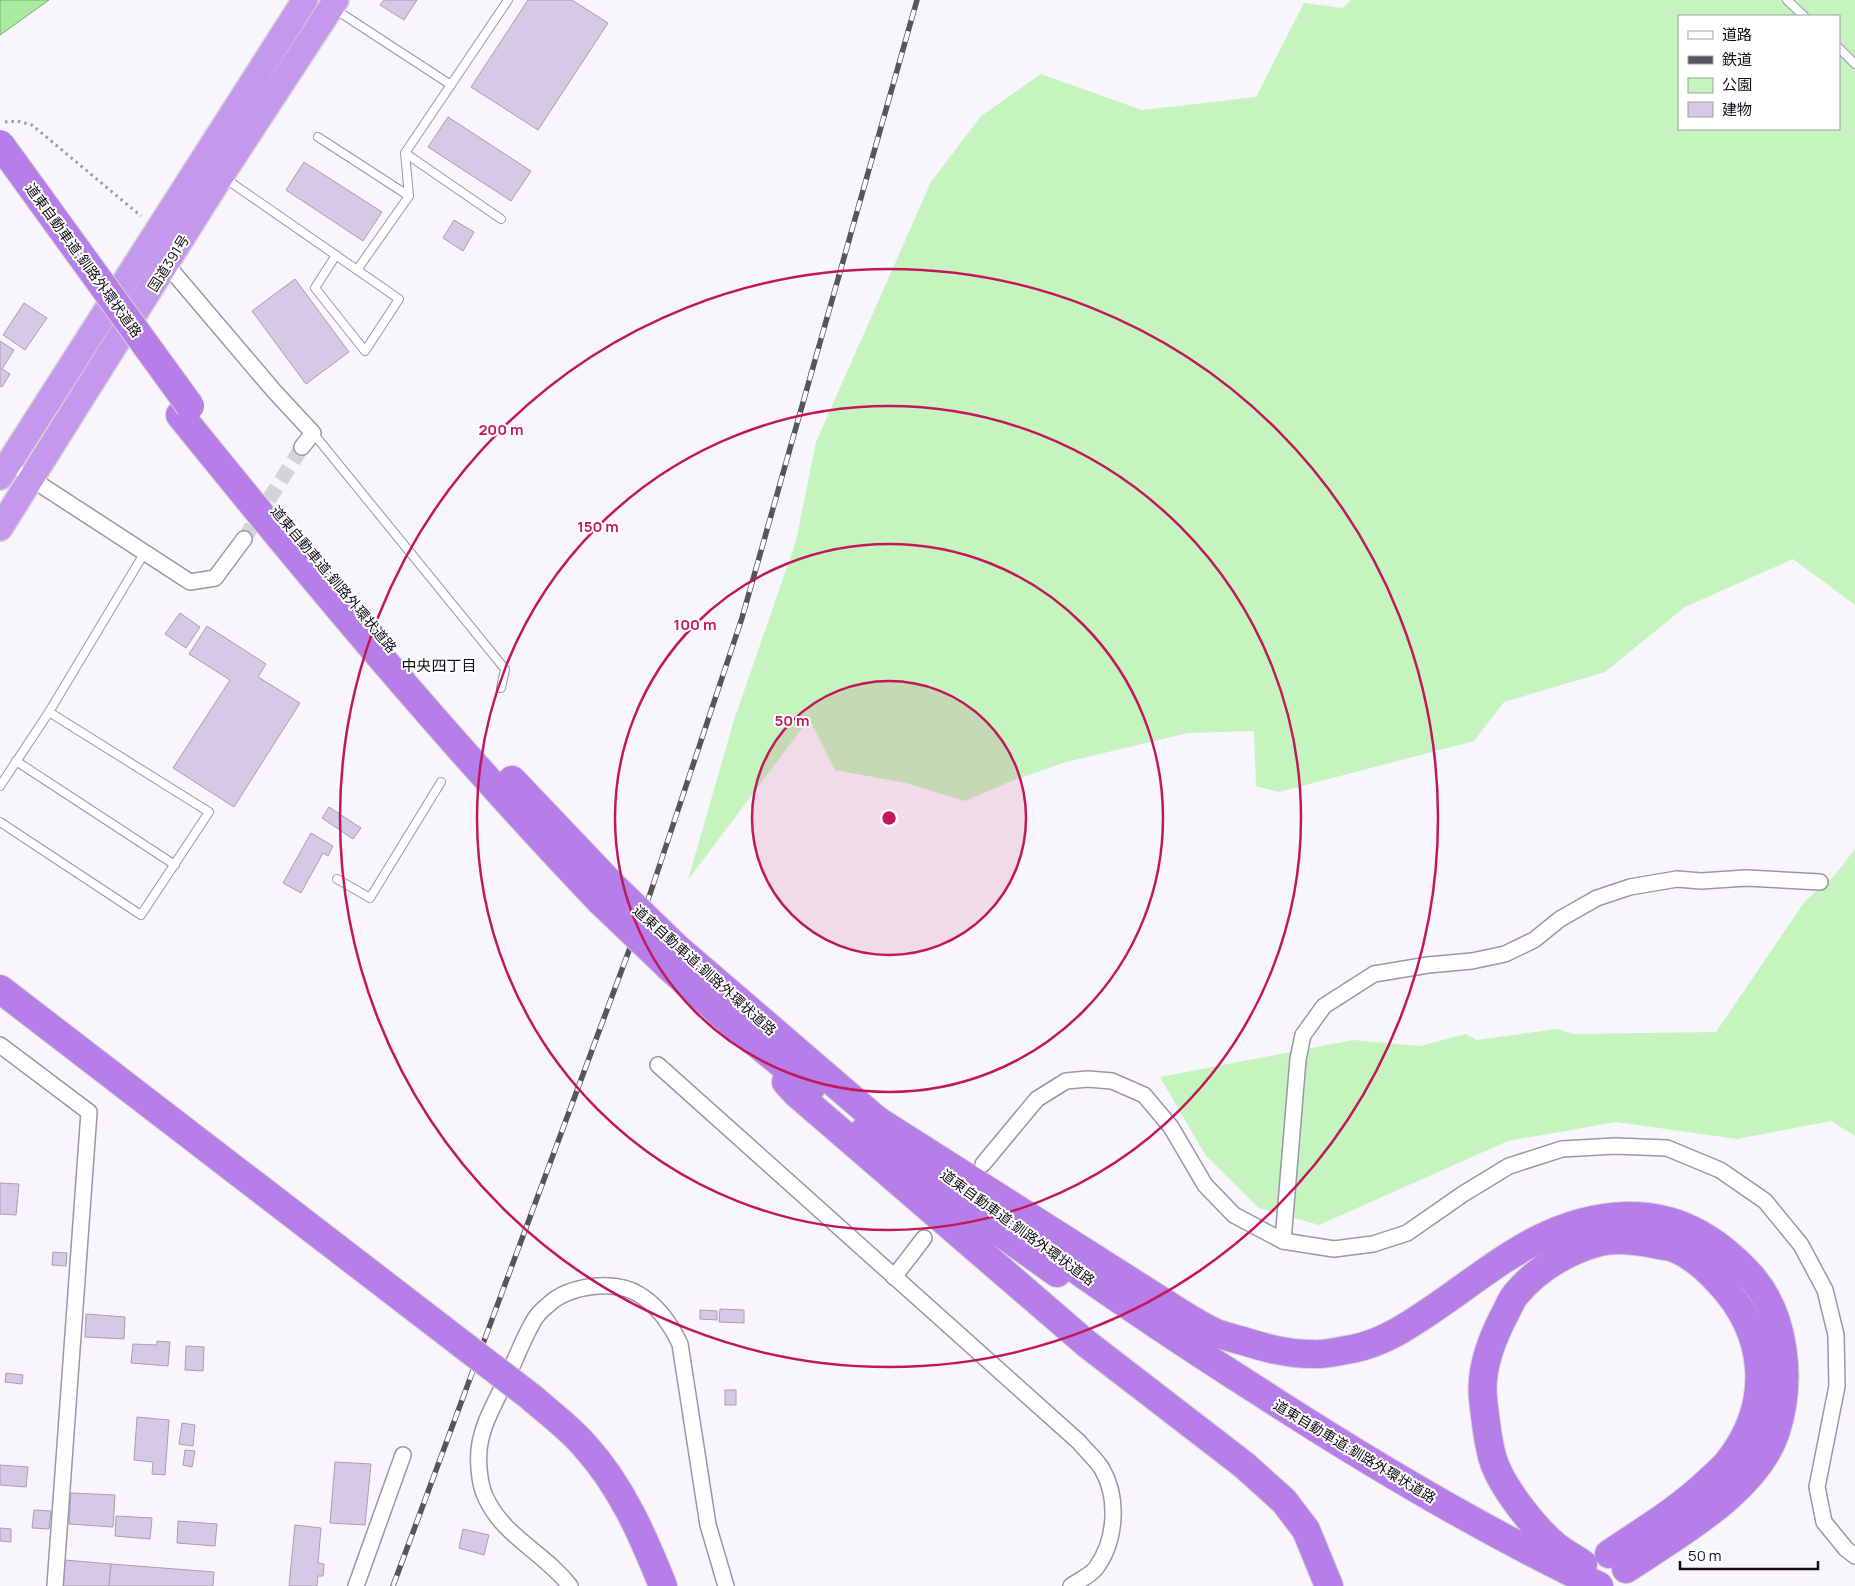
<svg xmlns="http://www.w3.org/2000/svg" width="1855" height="1586" font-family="Manrope,'Noto Sans JP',sans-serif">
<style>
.green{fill:#c5f4bf;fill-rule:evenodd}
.water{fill:#a8ec9f;stroke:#7ba976}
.building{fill:#d6c9e5;stroke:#a99cb7}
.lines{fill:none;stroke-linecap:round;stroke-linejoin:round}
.minor-tunnel{stroke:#d5d3da;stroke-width:15;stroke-dasharray:15 8;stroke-linecap:butt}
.service-casing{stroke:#9f93ad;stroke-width:10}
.minor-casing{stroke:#9f93ad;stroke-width:18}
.trunk-casing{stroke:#d4d3d5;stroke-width:28}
.motorway-casing{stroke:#d4d3d5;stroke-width:30}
.path{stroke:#9d9aa2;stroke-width:3;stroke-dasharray:2.5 4;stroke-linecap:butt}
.service{stroke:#fff;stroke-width:8}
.minor{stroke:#fff;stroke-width:15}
.trunk{stroke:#c498ec;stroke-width:25}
.motorway{stroke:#b57ee8;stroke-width:28}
.rail-casing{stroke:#58545d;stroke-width:5.5}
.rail{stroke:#fff;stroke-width:4;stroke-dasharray:11;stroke-linecap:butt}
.motorway-bridge-casing{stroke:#d4d3d5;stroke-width:30;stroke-linecap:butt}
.motorway-bridge{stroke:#b57ee8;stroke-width:28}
.ring{fill:none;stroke:#c2185b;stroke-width:2.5}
.labels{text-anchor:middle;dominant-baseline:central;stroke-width:4;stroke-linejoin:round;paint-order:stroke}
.street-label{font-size:14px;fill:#110c16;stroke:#fff}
.neighbourhood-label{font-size:15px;fill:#110c16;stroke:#fff}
.centre{fill:#c2185b;stroke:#fff;stroke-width:2.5}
.ring-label{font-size:15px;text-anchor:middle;font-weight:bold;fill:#c2185b;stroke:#fff;stroke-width:4;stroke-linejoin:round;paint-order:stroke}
</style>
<rect width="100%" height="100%" fill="#f8f6fc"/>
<g class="green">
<path d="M1351,0h504v605l-62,-46 -108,48 -80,65 -101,30 -30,39 -195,51 -23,-6 -2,-55 -66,2 -122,29 -57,20 -44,19 -59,-18 -71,-13 -26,-51 -121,161 46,-160 62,-179 20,-99 115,-260 50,-66 60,-42 101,36 114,-13 48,-94 39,5zM1679,16h160v113h-160z"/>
<path d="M1855,849v287l-24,-15 -94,18 -121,-17 -108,19 -189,84 -60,-17 -53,-52 -46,-79 193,-37 67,6 46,-12 11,6 81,-11 15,5 143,-2 89,-131 29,-25z"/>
</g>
<path class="water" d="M0,0h49l-49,35z"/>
<g class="building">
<path d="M384,0h33l-13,20 -24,-15z"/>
<path d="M528,0h44l36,23 -70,107 -67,-43z"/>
<path d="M448,117l83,54 -20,30 -83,-54z"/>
<path d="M304,162l78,50 -19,29 -77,-51z"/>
<path d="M454,220l20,12 -11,19 -20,-13z"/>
<path d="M295,279l54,73 -43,32 -54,-73z"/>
<path d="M24,303l23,15 -22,32 -22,-15z"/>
<path d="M0,341l14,9 -12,19 8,5 -8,13 -2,-1z"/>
<path d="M180,613l20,14 -14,21 -21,-14z"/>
<path d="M207,626l59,38 -8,13 42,26 -66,104 -61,-39 57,-88 -41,-26z"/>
<path d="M329,807l32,21 -8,11 -31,-21z"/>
<path d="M311,833l22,13 -5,10 -5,-3 -22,40 -18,-10z"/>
<path d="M0,1183l19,1 -3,31 -16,-1z"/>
<path d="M53,1252l14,1 -1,13 -14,-1z"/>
<path d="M720,1309l24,1v13l-25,-1z"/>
<path d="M700,1310l17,1v9l-17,-1z"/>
<path d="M86,1314l39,3 -1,22 -39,-2z"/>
<path d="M157,1341l13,1 -2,24 -37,-3 2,-19 24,1z"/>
<path d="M186,1346l18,1 -1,24 -18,-1z"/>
<path d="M6,1373l17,2 -1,9 -17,-2z"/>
<rect x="725" y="1390" width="11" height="15"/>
<path d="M137,1417l32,3 -4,55 -13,-1 1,-12 -19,-2z"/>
<path d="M182,1423l13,2 -2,21 -14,-2z"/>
<path d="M185,1450l10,1 -3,16 -9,-2z"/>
<path d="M335,1462l36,2 -6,61 -35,-2z"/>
<path d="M0,1465l28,2 -2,20 -26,-2z"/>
<path d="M71,1493l44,2 -2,32 -44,-3z"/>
<path d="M34,1510l17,1 -2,18 -17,-1z"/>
<path d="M116,1516l36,2 -2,21 -35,-3z"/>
<path d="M178,1521l39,3 -2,22 -38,-3z"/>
<path d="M295,1525l26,3 -3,35 6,1 -1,12h-5l-1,10h-28z"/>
<path d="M0,1528l11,1v13l-11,-1z"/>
<path d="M463,1529l26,6 -5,20 -25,-7z"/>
<path d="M65,1560l46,4 -2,22h-46z"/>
<path d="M111,1564l103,8 -1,14h-104z"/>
</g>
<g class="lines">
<path class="minor-tunnel" d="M244,539l58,-92"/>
<g class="service-casing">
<g id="service">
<path d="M1787,0l17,16"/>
<path d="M333,8l118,77"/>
<path d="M1839,48l16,16"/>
<path d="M318,137l91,59"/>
<path d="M405,153l96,66"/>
<path d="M223,177l176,122 -34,52 -50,-63 21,-33"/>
<path d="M357,270l52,-74 -4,-43 103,-153"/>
<path d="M313,433l192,236 -4,19"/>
<path d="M16,761l159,104"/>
<path d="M0,786l49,-74"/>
<path d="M0,822l141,93 68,-103 -160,-100 96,-160"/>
<path d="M337,879l33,19 71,-116"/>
</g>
</g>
<g class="minor-casing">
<g id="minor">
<path d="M167,265l107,126 39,42 -11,14"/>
<path d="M24,474l166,108 25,-4 29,-39"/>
<path d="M0,1045l89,67 -34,474"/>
<path d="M658,1065l421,377c7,9 17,17 23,27 17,29 14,72 -6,99 -5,7 -18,13 -25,18"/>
<path d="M983,1164l54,-65 29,-18 22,-2 24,2 32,14 27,32 34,58 29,30 49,26 51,8 39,-5 34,-11 56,-39 46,-28 53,-17 53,-3 52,2 53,22 45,31 36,44 24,45 11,45 1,51 -20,101 7,35 22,27 9,7"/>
<path d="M1283,1241l15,-182 5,-24 21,-29 50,-32 54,-9 44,-4 33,-7 29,-14 26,-21 37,-21 33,-11 47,-8 24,2 45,-3 74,4"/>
<path d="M894,1277l30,-39"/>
<path d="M356,1586l47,-131"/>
<path d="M570,1586c-26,-34 -67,-49 -85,-90 -6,-13 -8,-39 -5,-53 4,-23 18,-45 27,-66 9,-18 16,-38 26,-55 3,-6 10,-13 15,-17 21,-20 67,-26 92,-10 18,11 31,30 40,49l28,181 18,61"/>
</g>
</g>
<g class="trunk-casing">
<g id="trunk">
<path d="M0,477l305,-477"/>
<path d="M0,528l221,-352 115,-176"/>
</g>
</g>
<g class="motorway-casing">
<g id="motorway">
<path d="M180,415c135,167 273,332 421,487"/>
<path d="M512,780l98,103"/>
<path d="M676,947l208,179"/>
<path d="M668,966l61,55 82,67"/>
<path d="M0,989l467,359"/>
<path d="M786,1082l11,12 290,250 157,121 40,36 22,29 23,56"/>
<path d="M869,1115l310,197c11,7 23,14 35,20 9,4 19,6 29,9 23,7 44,13 69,13 13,1 27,-3 40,-5 31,-6 56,-23 81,-40 62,-42 113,-90 192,-93 50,-2 91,22 124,58 37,40 43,107 27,157 -19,60 -99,104 -150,138"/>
<path d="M864,1131l102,77 91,65"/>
<path d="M1046,1248c71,51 143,99 217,146 108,70 219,136 336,192"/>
<path d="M531,1397c18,16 39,31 54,49 37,41 58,90 78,140"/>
<path d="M1583,1564c-9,-6 -18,-11 -26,-17 -23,-19 -58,-63 -65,-91 -5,-19 -7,-39 -9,-58 -3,-29 9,-60 23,-86 3,-6 6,-14 11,-19 21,-25 52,-43 83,-51 16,-4 38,-1 54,2 7,2 15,2 22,5 17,7 30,19 42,32 50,52 56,122 11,180 -5,7 -13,13 -19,19 -30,29 -67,51 -101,74"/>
</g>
</g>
<path class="path" d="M5,122l12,-1 15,4 109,91"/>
<use href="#service" class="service"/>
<use href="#minor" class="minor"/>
<use href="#trunk" class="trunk"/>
<use href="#motorway" class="motorway"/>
<g class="rail-casing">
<path id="rail" d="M393,1586l257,-692 92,-276 175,-618"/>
</g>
<use href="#rail" class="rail"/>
<g class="motorway-bridge-casing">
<g id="motorway-bridge">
<path d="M0,144l190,262"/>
<path d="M610,883l66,64"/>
<path d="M601,902l67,64"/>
<path d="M467,1348l64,49"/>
</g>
</g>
<use href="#motorway-bridge" class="motorway-bridge"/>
</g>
<circle cx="889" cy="818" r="137" fill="#c2185b" fill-opacity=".12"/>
<g class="ring">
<circle cx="889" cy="818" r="137"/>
<circle cx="889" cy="818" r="274"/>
<circle cx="889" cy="818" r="412"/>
<circle cx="889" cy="818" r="549"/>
</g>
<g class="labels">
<g class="street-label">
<text transform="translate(84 260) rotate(54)">道東自動車道;釧路外環状道路</text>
<text transform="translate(168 263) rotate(-58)">国道391号</text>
<text transform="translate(334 579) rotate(50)">道東自動車道;釧路外環状道路</text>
<text transform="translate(705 970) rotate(42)">道東自動車道;釧路外環状道路</text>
<text transform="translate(1018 1227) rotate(36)">道東自動車道;釧路外環状道路</text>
<text transform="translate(1355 1451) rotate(31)">道東自動車道;釧路外環状道路</text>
</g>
<g class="neighbourhood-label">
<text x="439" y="665">中央四丁目</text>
</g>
</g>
<circle cx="889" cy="818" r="8" class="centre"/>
<g class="ring-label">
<text x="501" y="435">200 m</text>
<text x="598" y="532">150 m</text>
<text x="695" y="630">100 m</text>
<text x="792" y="726">50 m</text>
</g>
<rect x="1678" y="15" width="162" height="115" fill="#ffffff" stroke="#a09ea2"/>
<rect x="1688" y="31" width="25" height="8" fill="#ffffff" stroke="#a09ea2"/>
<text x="1722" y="40" font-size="15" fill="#110c16">道路</text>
<rect x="1688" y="56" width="25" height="8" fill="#58545d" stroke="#a09ea2"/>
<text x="1722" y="65" font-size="15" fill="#110c16">鉄道</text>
<rect x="1688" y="78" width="25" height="15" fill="#c5f4bf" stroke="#a09ea2"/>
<text x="1722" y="90" font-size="15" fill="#110c16">公園</text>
<rect x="1688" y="102" width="25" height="15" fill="#d6c9e5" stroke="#a09ea2"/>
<text x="1722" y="115" font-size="15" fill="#110c16">建物</text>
<path d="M1680 1561v8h138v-8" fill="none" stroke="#110c16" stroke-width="2.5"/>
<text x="1688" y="1561" font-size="15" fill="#110c16" stroke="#ffffff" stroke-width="4" paint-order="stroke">50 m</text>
</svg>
